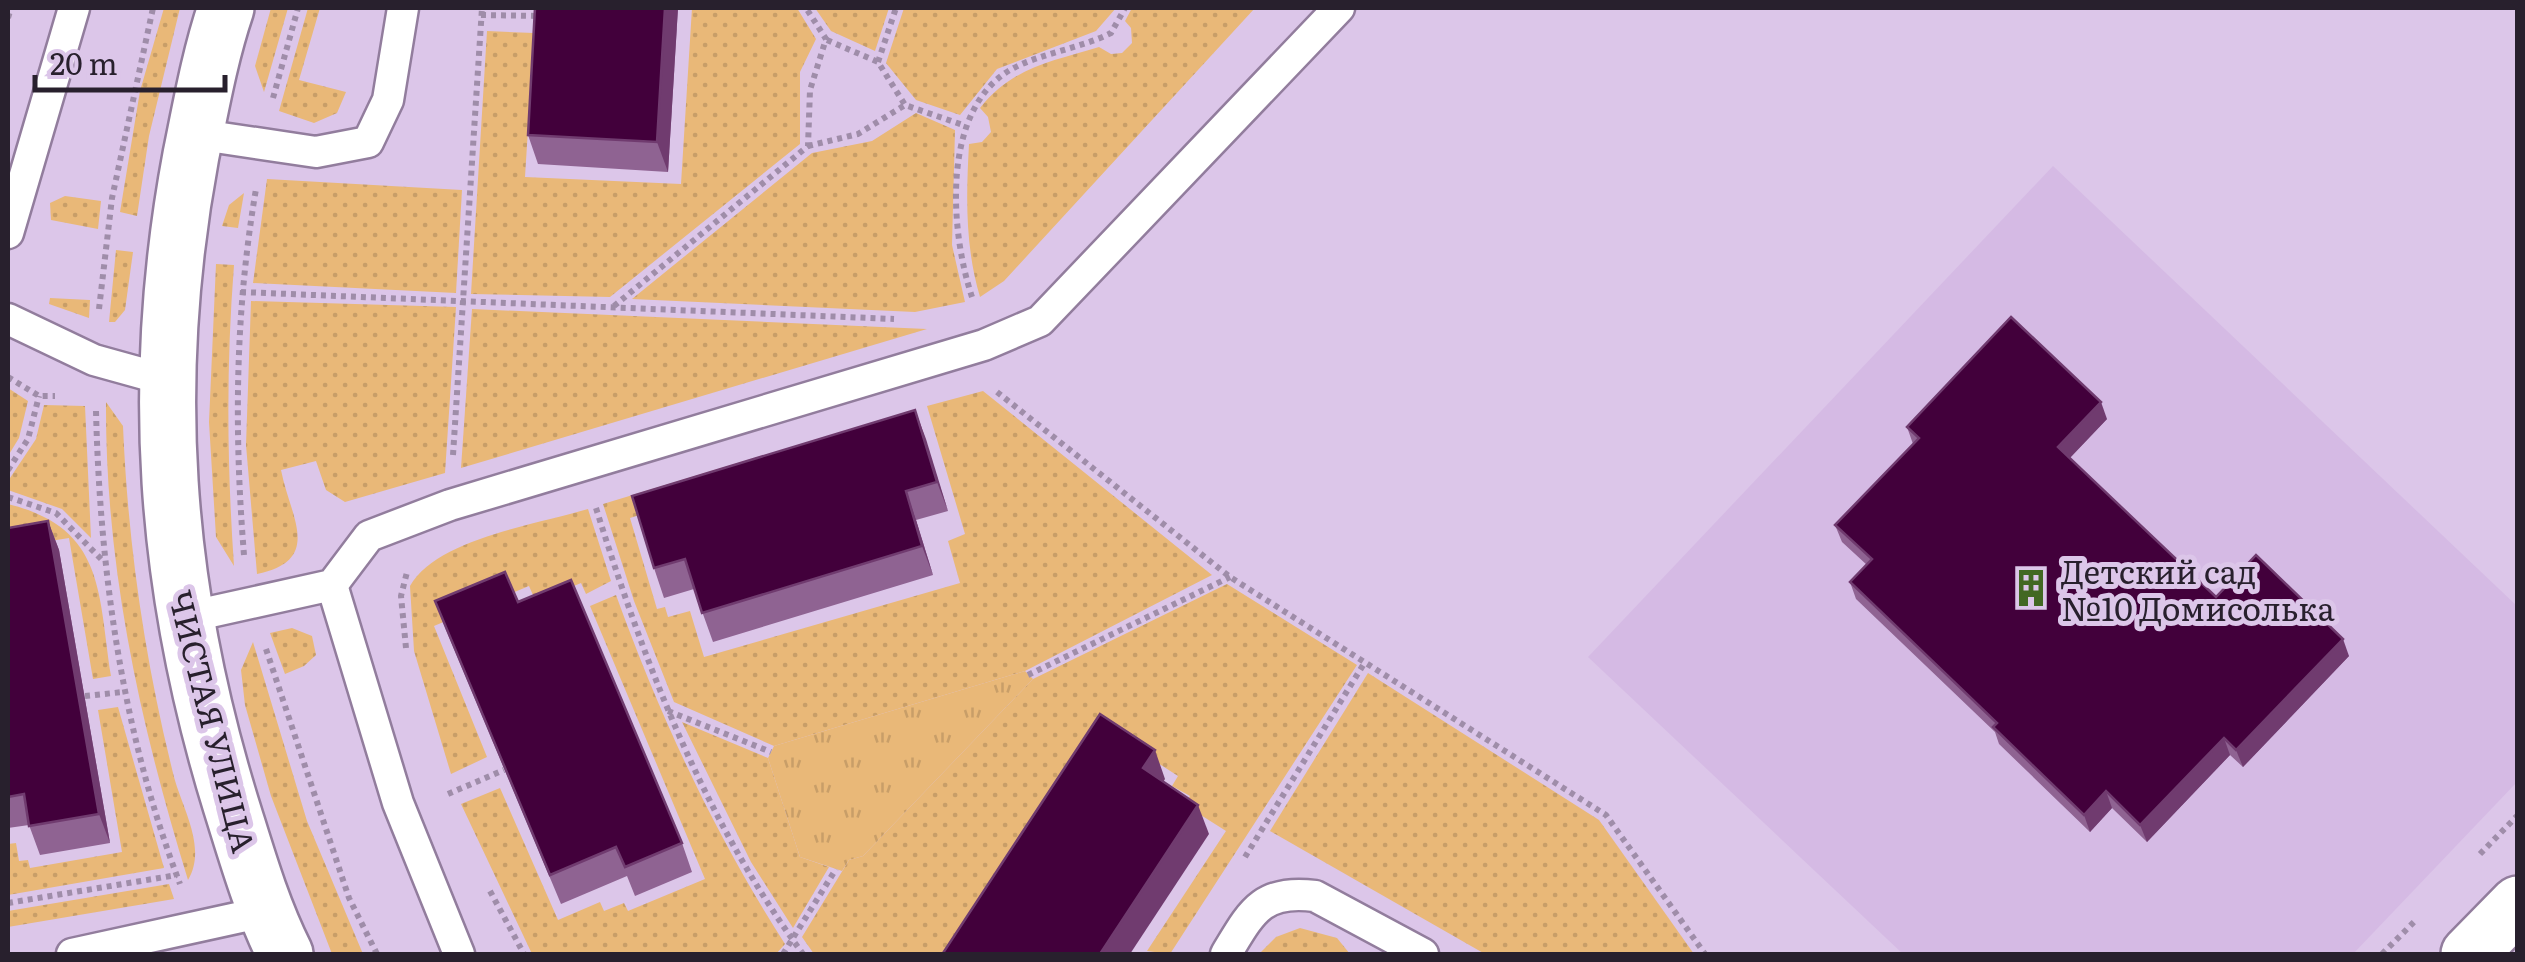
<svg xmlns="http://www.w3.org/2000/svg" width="2525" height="962" font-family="Literata,serif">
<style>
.built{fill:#d5bae4}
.grass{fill:url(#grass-dots)}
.park{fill:url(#park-tufts)}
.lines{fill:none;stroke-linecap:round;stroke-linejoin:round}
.lane-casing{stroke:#927d9d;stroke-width:35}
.street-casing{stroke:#927d9d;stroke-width:60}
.path{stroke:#9f8da9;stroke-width:6;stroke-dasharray:5 5;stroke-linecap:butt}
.lane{stroke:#fff;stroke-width:30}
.street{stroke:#fff;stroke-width:55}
.wall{fill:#8f6392}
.shaded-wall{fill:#703b6f}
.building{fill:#42003b;stroke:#703b6f;stroke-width:2.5}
.labels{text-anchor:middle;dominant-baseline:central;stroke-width:10;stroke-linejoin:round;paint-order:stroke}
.poi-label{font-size:32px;fill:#28202d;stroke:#dcc6e9;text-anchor:start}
.street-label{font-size:32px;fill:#28202d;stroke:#dcc6e9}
</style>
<defs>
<pattern id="grass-dots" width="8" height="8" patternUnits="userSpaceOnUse" patternTransform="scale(2.5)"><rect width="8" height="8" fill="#e9b878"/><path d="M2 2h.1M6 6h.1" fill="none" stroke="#c89e68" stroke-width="1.8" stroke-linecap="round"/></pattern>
<pattern id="park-tufts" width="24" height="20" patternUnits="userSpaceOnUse" patternTransform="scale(2.5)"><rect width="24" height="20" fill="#e9b878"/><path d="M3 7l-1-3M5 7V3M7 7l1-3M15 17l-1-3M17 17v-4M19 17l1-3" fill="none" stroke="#c89e68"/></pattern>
</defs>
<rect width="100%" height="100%" fill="#dcc6e9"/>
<path class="built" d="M2053,166l464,440v176l-164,172h-450l-315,-297z"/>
<g class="grass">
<path d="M164,8h16l-31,128 -12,80 -17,-4 20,-121z"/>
<path d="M271,8h17l-24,84 -9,-26z"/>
<path d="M308,8h12l-21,72 47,12 -9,21 -23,10 -35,-12z"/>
<path d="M692,8h105l19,31 -16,33v72l-190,153 -139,-3 16,-263 47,2 -9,144 156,7z"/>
<path d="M815,8h74l-14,43 -44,-20z"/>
<path d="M904,8h212l-20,23 -99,38 -37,46 -44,-15 -30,-37z"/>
<path d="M1132,8h123l-251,273 -24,16c-15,-51 -14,-99 -11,-153l13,-2 9,-10 -3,-15 -8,-9c33,-41 70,-46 119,-61l12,7 11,-1 10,-10 -1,-15 -6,-7z"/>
<path d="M916,113l39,17 -3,115 13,57 -50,10 -283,-13 180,-146 60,-12z"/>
<path d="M267,179l195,11 -6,103 -203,-10z"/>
<path d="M244,193l-6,35 -16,-2 7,-21z"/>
<path d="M65,196l36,5 -3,28 -47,-9 -1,-17z"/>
<path d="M116,250l17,2 -8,58 -10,12h-6z"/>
<path d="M216,264l18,1c-8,102 -7,199 0,301l-18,-29 -7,-115z"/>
<path d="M50,298l40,2 -1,18 -40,-14z"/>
<path d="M251,301l205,6 -11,166 -100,29 -19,-12 -10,-29 -35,9c9,47 43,90 -24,104l-11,-129z"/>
<path d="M472,309l455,20 -466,139z"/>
<path d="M8,388l20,13 -9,37 -11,18z"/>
<path d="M983,391l229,184 -187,96 -251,75 -100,-44 -40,-101 -31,-97 158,-48 5,19 -136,43 27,91 8,-2 3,10 22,-6 14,46 256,-74 -12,-42 17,-7 -38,-128z"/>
<path d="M106,402l17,24c5,120 22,235 51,351 9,33 33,71 14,103 -48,-156 -83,-314 -82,-478z"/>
<path d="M44,405l41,1 6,132 -29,-29 -54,-19v-9l28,-42z"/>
<path d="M8,504c97,24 90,88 103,172l-18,3 -24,-141 -44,7 -17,-8z"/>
<path d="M588,509l23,72 -25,13 -5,-11 -45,19 -7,-16 -95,40 53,131 -36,17 -37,-123 -4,-65c26,-47 128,-62 178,-77z"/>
<path d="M1227,584l130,81 -187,289 -23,-3 79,-120 -41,-26 5,-9 -18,-10 6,-10 -68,-44 -148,222h-148l-12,-17 47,-77 14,-4 170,-177z"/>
<path d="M616,595c45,124 98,238 169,349l-9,10h-244l-71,-150 39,-16 58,132 42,-18 4,9 20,-8 4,8 77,-32 -115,-273z"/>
<path d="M292,628l20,8 4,19 -12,11 -19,8 -15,-41z"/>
<path d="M253,642l54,179 56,133h-31l-61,-158 -26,-91 -4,-35z"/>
<path d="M1368,673l231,147 95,134h-209l-215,-123z"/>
<path d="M118,707l46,161 -156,27v-51l8,-1 3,18 9,-1 2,8 92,-16 -24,-142z"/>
<path d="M682,722l86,36 32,99 29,10 -36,61 -42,-66z"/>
<path d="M169,884l5,15 -166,28v-16z"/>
<path d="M1300,928l37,10 13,16h-91l17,-17z"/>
</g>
<path class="park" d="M1025,671l8,8 -170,177 -14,4 -7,11 -42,-14 -32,-99 6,-12z"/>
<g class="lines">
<g class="lane-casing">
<g id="lane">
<path d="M195,134l121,18 52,-10 20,-42 15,-92"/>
<path d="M8,233l66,-225"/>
<path d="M8,319l86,41 72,20"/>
<path d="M332,585l66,218 61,151"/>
<path d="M183,618l149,-33 37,-49 81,-31 534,-160 56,-24 299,-313"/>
<path d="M72,954l192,-42"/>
<path d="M1226,954c25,-41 35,-65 89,-58l108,58"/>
</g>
</g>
<g class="street-casing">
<g id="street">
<path d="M226,8c-16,47 -25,98 -35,147 -42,224 -27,433 40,650 16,51 30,101 54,149"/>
<path d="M2469,954l49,-50"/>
</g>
</g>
<g class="path">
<path d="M481,15l60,1"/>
<path d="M8,18l3,-10"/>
<path d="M827,40l51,22 27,43 58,20"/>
<path d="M878,62l18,-54"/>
<path d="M273,98l25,-90"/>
<path d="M808,146l50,-12 47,-29"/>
<path d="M241,292l653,27"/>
<path d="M972,297c-22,-66 -31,-186 38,-227 30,-17 69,-21 101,-37l14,-25"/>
<path d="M614,306l194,-160 2,-56 16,-51 -20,-31"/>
<path d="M99,309l13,-111 41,-190"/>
<path d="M8,377l31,19h16"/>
<path d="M997,392l233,185 376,238 99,139"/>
<path d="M96,411c4,161 26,321 84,473"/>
<path d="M453,455l29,-447"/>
<path d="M8,470l20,-31 11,-43"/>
<path d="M8,497l48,16 48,49"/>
<path d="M596,508c49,157 109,313 207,446"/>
<path d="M244,555c-10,-124 -9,-243 12,-366"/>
<path d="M406,648l-5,-52 6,-24"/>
<path d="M266,649l83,249 28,56"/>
<path d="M1028,675l202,-98"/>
<path d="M85,696l38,-4"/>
<path d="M668,711l103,41"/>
<path d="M448,794l56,-24"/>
<path d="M2480,854l38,-39"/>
<path d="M1245,857l120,-195"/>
<path d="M490,891l34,63"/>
<path d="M8,903l169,-28"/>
<path d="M783,954l53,-85"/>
<path d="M2382,954l34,-34"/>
</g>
<use href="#lane" class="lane"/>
<use href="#street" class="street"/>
</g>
<g class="wall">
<path d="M678,8l-10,164 -130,-8 -10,-29z"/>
<path d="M915,410l33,101 -32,9 17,55 -220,67 -19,-53 -30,9 -10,-30z"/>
<path d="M2107,419l-37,39 146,139 133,59 -106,111 -13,-12 -83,87 -35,-34 -22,24 -91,-88 -4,-12 -139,-133 -6,-17 17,-17 -25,-23 -7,-17 78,-81 -6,-17z"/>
<path d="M48,521l11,29 51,293 -70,12 -11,-30 -21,3v-300z"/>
<path d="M435,601l83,1 164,241 10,29 -57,24 -8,-20 -66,28 -115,-274z"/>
</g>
<g class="shaded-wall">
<path d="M665,8h13l-10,164 -11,-30z"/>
<path d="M2101,402l6,17 -43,45 -6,-17z"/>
<path d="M915,410l11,29 22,72 -11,-29z"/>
<path d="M906,491l10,29 17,55 -11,-29z"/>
<path d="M48,521l11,29 51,293 -11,-29z"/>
<path d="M2343,639l6,17 -106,111 -7,-17z"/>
<path d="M2224,738l6,17 -83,87 -7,-17z"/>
<path d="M1155,750l10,29 -11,18 -11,-29z"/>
<path d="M2106,791l6,17 -22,24 -6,-17z"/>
<path d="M1198,805l11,29 -79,120h-30z"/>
</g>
<g class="building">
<path d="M535,8h130l-8,134 -129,-7z"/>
<path d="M2011,317l90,85 -43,45 158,150 40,-42 87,84 -107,111 -12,-12 -84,87 -34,-34 -22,24 -91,-88 4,-4 -147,-141 22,-23 -37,-34 84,-87 -12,-11z"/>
<path d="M915,410l22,72 -31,9 16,55 -220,67 -17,-54 -31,9 -22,-72z"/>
<path d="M48,521l51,293 -70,12 -5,-32 -16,3v-269z"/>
<path d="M505,572l13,30 53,-22 111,263 -57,24 -9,-20 -66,28 -115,-274z"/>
<path d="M1100,714l55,36 -12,18 55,37 -98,149h-154l-3,-1z"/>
</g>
<defs>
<g id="building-bare" transform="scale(3)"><path d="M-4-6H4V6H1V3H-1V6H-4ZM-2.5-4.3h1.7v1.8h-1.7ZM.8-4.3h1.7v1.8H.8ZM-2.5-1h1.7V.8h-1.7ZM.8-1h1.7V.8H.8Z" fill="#426823" stroke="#dcc6e9" stroke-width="2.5" paint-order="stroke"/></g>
</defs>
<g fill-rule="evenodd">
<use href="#building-bare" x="2031" y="588"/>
</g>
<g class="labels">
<g class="poi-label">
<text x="2061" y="570">Детский сад<tspan x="2061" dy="37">№10 Домисолька</tspan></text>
</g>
<g class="street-label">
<text transform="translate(214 721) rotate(76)">ЧИСТАЯ УЛИЦА</text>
</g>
</g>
<rect width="2525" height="962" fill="none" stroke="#28202d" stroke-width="20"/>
<path d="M35 75v15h190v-15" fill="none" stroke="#28202d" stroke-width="5"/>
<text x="50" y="75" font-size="30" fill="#28202d" stroke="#dcc6e9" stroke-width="8" paint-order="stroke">20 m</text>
</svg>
